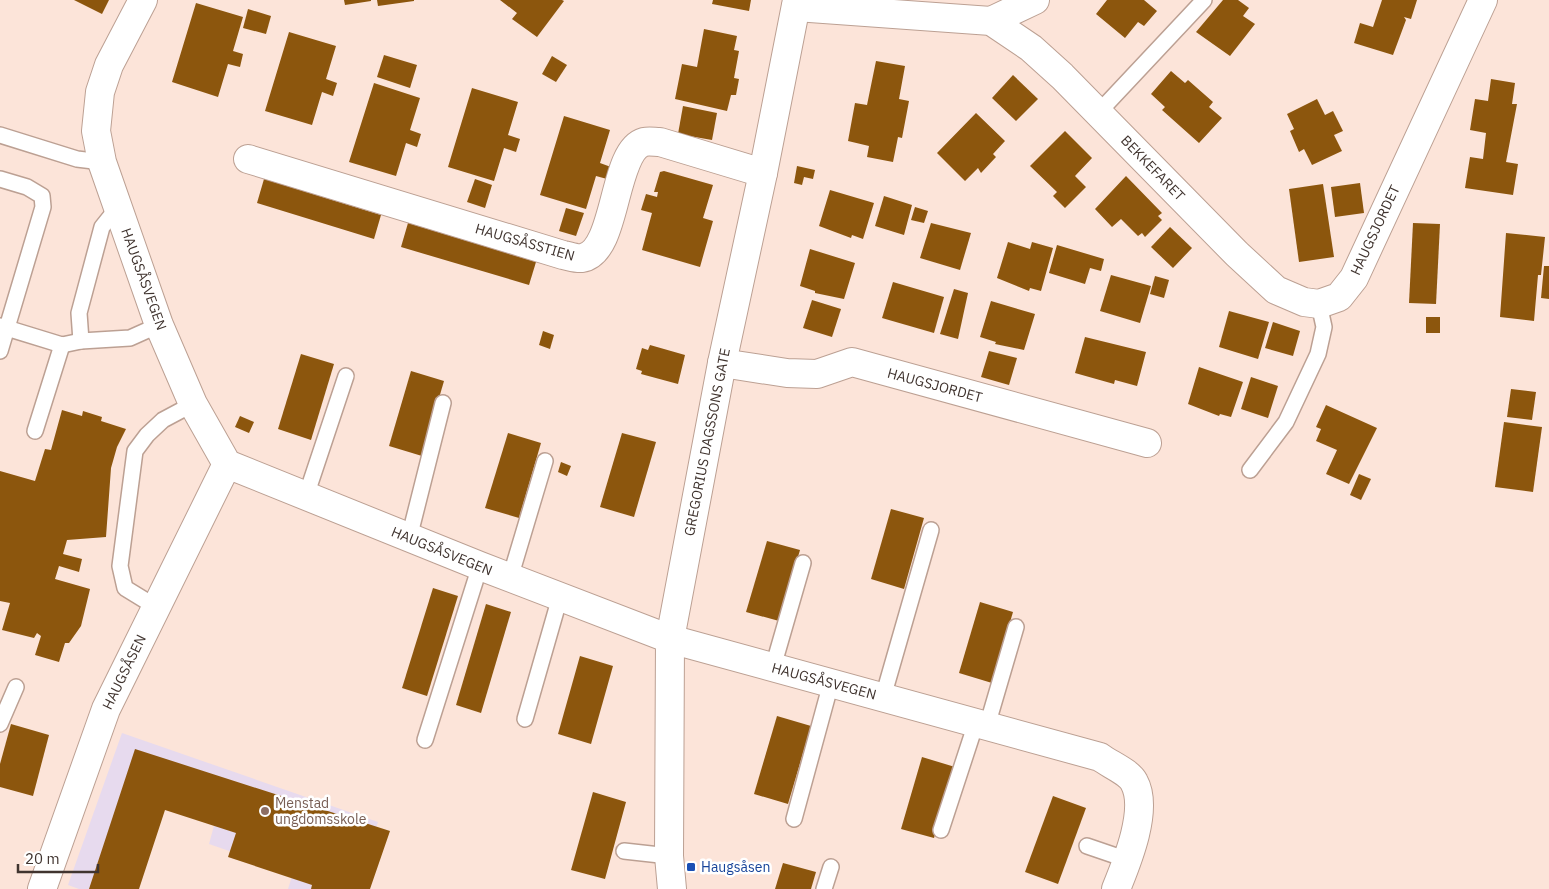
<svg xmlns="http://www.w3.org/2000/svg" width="1549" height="889" font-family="'IBM Plex Sans',sans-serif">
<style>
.education{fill:#e7daee}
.building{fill:#8c560d}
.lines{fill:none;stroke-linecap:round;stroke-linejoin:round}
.lane-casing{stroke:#bca093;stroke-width:18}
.street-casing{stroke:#bca093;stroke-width:30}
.secondary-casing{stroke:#bca093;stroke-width:30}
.lane{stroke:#fff;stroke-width:15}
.street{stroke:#fff;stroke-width:28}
.secondary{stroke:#fff;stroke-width:28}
.education-dot{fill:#8d6e63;stroke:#fff;stroke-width:2}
.transit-dot{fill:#1a4fb4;stroke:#fff;stroke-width:2}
.labels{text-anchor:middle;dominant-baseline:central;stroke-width:5;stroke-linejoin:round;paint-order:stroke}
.street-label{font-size:14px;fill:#40342f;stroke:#fff}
.education-label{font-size:14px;fill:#785e54;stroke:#fff;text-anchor:start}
.transit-label{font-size:14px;fill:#164399;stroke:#fff;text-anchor:start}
</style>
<rect width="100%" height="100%" fill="#fce4d9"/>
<path class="education" d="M122,733l256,89 -24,67h-66l5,-16 -84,-29 6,-22 -62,-21 -29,88h-45l-11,-4z"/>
<g class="building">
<path d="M74,0h35l-7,14z"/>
<path d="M344,0h27v1l-26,4z"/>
<path d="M377,0h37v1l-36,5z"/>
<path d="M500,0h62l2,1 -27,36 -25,-18 5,-6z"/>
<path d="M713,0h38l-2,11 -37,-7z"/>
<path d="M1107,0h37l13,11 -13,15 -6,-4 -13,16 -29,-24z"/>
<path d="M1223,0h15l11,8 -6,8 12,8 -25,32 -34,-24z"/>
<path d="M1382,0h35l-6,19 -7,-2 2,3 -13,35 -39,-12 6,-20 13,4z"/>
<path d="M196,3l47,14 -10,34 10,3 -3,13 -12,-3 -10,33 -46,-15z"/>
<path d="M248,9l23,7 -5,18 -23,-6z"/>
<path d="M704,29l33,7 -3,14 5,1 -5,27 5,1 -3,16h-5l-4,16 -52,-12 7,-35 15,3z"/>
<path d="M289,32l47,14 -10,33 11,4 -4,13 -11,-4 -10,33 -47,-14z"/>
<path d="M384,55l33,10 -7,23 -33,-11z"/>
<path d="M552,56l15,9 -11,17 -14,-8z"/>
<path d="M876,61l29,5 -6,33 10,2 -7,37 -4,-1 -5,25 -26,-5 2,-11 -21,-5 7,-38 12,2z"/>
<path d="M1171,71l14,12 3,-3 25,22 -4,5 13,11 -23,25 -37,-33 3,-3 -14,-13z"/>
<path d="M1013,75l25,24 -22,22 -24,-23z"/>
<path d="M1491,79l24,4 -3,21h5l-11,58 12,2 -5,31 -48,-7 5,-31 13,2 3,-26 -16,-3 5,-31 13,2z"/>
<path d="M374,83l46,15 -10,32 11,4 -4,13 -11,-4 -10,33 -47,-14z"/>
<path d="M472,88l46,14 -10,33 12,4 -4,13 -12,-4 -10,33 -46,-14z"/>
<path d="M1317,99l8,16 8,-4 10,20 -9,4 8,16 -30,14 -8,-16 -5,3 -9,-21 4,-2 -7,-15z"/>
<path d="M683,106l34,7 -5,27 -34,-6z"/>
<path d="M976,113l29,28 -12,13 3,3 -15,16 -3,-5 -13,13 -28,-28z"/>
<path d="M564,116l46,14 -10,33 11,4 -4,12 -11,-3 -10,33 -46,-14z"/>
<path d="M1065,131l27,27 -17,18 11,11 -21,21 -12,-12 4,-4 -27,-26z"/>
<path d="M797,166l18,4 -2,9 -9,-2 -2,8 -8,-2z"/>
<path d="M664,171l49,14 -10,33 10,3 -13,46 -58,-17 10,-37 -11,-3 5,-16 11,3 1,-5h-4l6,-20z"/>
<path d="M1126,176l36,37 -4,3 4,4 -17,17 -3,-4 -4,3 -17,-17 -9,8 -17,-18z"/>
<path d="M264,179l117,36 -7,24 -117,-36z"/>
<path d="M475,179l17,6 -7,23 -18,-6z"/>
<path d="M1360,183l4,30 -29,4 -4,-30z"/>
<path d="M1323,184l11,73 -35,5 -10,-73z"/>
<path d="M830,190l44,13 -11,36 -11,-4 -1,3 -32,-12z"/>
<path d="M884,196l28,9 -8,30 -29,-9z"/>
<path d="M915,207l13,4 -4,12 -13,-3z"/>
<path d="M566,208l18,5 -8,23 -17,-5z"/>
<path d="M408,223l128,39 -7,23 -128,-38z"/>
<path d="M931,223l40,10 -11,37 -40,-12z"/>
<path d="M1413,223l27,1 -4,80 -27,-1z"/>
<path d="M1170,227l22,21 -19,20 -22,-21z"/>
<path d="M1506,233l39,4 -4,38h-3l-4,46 -34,-4z"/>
<path d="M1008,242l22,7 2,-7 21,6 -12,43 -11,-3 -1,3 -32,-13z"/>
<path d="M1057,245l47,14 -3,12 -11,-3 -5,16 -36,-11z"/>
<path d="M810,249l45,14 -11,36 -29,-6v-2l-15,-5z"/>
<path d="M1544,266h5v33l-8,-1z"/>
<path d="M1111,275l40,11 -11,37 -40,-12z"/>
<path d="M1155,276l14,4 -5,18 -14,-4z"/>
<path d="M893,282l51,15 -10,36 -52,-15z"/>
<path d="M954,289l14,4 -10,46 -18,-5z"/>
<path d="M812,300l29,9 -9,28 -29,-9z"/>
<path d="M991,301l44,13 -11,36 -29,-6 1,-2 -16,-5z"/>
<path d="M1229,311l40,11 -11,37 -39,-12z"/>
<rect x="1426" y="317" width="14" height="16"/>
<path d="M1273,322l27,9 -7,25 -28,-8z"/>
<path d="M543,331l11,4 -4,14 -11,-4z"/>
<path d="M1085,337l61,15 -9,34 -22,-6 -1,4 -39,-11z"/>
<path d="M650,345l35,10 -7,29 -37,-10 1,-3 -6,-2 6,-21 6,2z"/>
<path d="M989,351l28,7 -8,27 -28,-8z"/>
<path d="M301,354l33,10 -23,76 -33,-11z"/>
<path d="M1199,367l44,15 -12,35 -11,-3 -1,2 -31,-12z"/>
<path d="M411,371l33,10 -22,75 -33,-10z"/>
<path d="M1251,377l27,9 -10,32 -27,-9z"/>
<path d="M1511,389l25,3 -4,28 -25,-3z"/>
<path d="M1326,405l51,23 -28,56 -23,-10 11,-24 -21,-9 5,-12 -5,-2z"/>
<path d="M62,410l20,6 1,-5 19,6 -1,4 25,8 -9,18 -6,21 -5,69 -39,3 -4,14 19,5 -3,13 -20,-6 -4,13 35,10 -9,37 -12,17h-4l-6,19 -24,-7 6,-19 -4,-3 -3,5 -32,-8 8,-27 -10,-2v-130l35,10 10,-32 6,1z"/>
<path d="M240,416l14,6 -5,11 -14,-6z"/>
<path d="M1504,422l38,5 -9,65 -38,-5z"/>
<path d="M508,433l33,10 -22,75 -34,-10z"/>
<path d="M622,433l34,9 -22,75 -34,-10z"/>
<path d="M561,462l10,4 -4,10 -9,-4z"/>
<path d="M1359,474l12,5 -10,21 -11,-5z"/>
<path d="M891,509l33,9 -20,71 -33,-10z"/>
<path d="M767,541l33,9 -21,71 -33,-9z"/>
<path d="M433,588l25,8 -31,100 -25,-8z"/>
<path d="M980,602l33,10 -21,71 -33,-10z"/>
<path d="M486,604l25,8 -30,101 -25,-8z"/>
<path d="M580,656l33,10 -22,78 -33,-10z"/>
<path d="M777,716l34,10 -23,78 -34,-10z"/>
<path d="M11,724l38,11 -16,61 -33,-9v-23z"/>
<path d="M135,749l255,82 -20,58h-59l1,-4 -84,-28 8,-24 -71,-23 -26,79h-50z"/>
<path d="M922,757l33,10 -21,71 -33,-9z"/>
<path d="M593,792l33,10 -21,77 -34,-9z"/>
<path d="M1053,796l33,12 -28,76 -33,-12z"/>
<path d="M783,863l33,9 -5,17h-36z"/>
</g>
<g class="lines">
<g class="lane-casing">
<g id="lane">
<path d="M1098,113l106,-113"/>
<path d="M0,135l77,24 25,3"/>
<path d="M0,179l27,8 15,9 1,11 -43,144"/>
<path d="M0,326l62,19 19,-4 49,-3 29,-13"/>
<path d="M81,341l-2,-28 23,-86 16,-20"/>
<path d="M35,431l27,-86"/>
<path d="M1250,470l36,-48 32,-68 6,-27 -5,-23"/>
<path d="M306,496l40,-120"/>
<path d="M409,538l34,-135"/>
<path d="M510,578l35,-117"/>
<path d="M156,607l-31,-19 -5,-22 15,-115 12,-16 16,-15 30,-16"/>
<path d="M773,667l30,-104"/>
<path d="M883,697l48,-167"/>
<path d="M525,719l35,-122"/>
<path d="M0,724l16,-37"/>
<path d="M987,726l29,-99"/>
<path d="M425,740l55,-174"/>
<path d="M794,819l37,-136"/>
<path d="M941,830l35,-107"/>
<path d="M1087,846l41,14"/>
<path d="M624,851l45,5"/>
<path d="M824,889l7,-22"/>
</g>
</g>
<g class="street-casing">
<g id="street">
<path d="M143,0l-34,65 -9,27 -4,39 6,31 57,163 34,79 34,60 253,102 190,73 430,118c9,7 29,15 34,25 15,27 -7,80 -18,107"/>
<path d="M796,7l195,14 40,27 31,28 175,178 39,36 28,12 15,2 20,-7 15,-19 129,-278"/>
<path d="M991,21l44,-21"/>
<path d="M248,159l315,96c6,1 14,4 19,3 36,-6 30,-107 62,-116 5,-1 11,0 16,0l103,31"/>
<path d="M722,363l65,10 30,1 35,-12 295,81"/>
<path d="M42,889l64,-180 121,-245"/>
</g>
</g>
<g class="secondary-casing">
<path id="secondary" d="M672,889l-3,-33 1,-217 52,-276 41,-190 34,-173"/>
</g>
<use href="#lane" class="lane"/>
<use href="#street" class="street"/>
<use href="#secondary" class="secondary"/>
</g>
<circle class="education-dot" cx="265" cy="811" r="5"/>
<rect class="transit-dot" x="686" y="862" width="10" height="10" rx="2.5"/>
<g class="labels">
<g class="street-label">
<text transform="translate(1153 168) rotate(46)">BEKKEFARET</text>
<text transform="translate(1375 230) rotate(-65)">HAUGSJORDET</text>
<text transform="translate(525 242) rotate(16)">HAUGSÅSSTIEN</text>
<text transform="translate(144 279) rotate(70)">HAUGSÅSVEGEN</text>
<text transform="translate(935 385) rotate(15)">HAUGSJORDET</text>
<text transform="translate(707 442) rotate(-79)">GREGORIUS DAGSSONS GATE</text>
<text transform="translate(442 551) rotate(22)">HAUGSÅSVEGEN</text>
<text transform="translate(124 672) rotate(-64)">HAUGSÅSEN</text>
<text transform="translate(824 681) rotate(15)">HAUGSÅSVEGEN</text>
</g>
<g class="education-label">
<text x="275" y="803">Menstad<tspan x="275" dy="16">ungdomsskole</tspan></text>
</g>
<g class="transit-label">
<text x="701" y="867">Haugsåsen</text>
</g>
</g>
<path d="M18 864v8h80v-8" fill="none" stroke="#40342f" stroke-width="2.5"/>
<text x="25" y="864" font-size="15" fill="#40342f" stroke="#ffffff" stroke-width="4" paint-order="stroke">20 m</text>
</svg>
